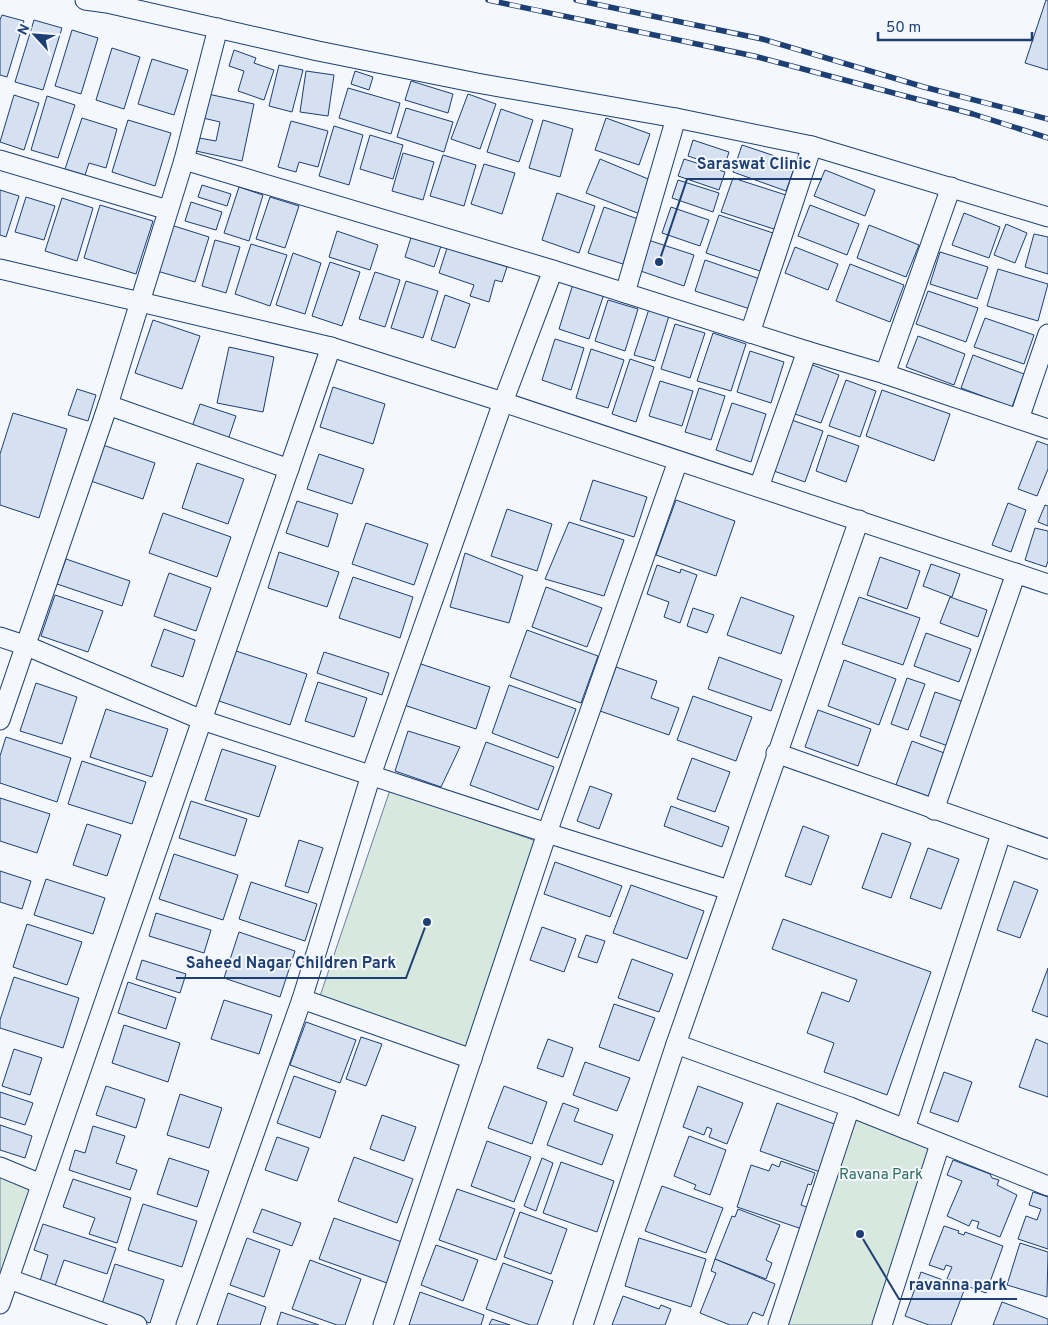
<svg xmlns="http://www.w3.org/2000/svg" width="1048" height="1325" font-family="Overpass,sans-serif">
<style>
.green{fill:#d7e8df;stroke:#687fa3}
.building{fill:#d5e0f0;stroke:#1d3f73}
.lines{fill:none;stroke-linecap:round;stroke-linejoin:round}
.minor-casing{stroke:#1d3f73;stroke-width:21}
.minor{stroke:#f4f7fb;stroke-width:19}
.rail-casing{stroke:#1d3f73;stroke-width:5.5}
.rail{stroke:#f4f7fb;stroke-width:4;stroke-dasharray:11;stroke-linecap:butt}
.labels{text-anchor:middle;dominant-baseline:central;stroke-width:4;stroke-linejoin:round;paint-order:stroke}
.park-label{font-size:15px;fill:#2c6c60;stroke:#f4f7fb}
.leader{fill:none;stroke:#1d3f73;stroke-width:2}
.callout-dot{fill:#1d3f73;stroke:#f4f7fb;stroke-width:2}
.callout-label{font-size:16px;text-anchor:middle;font-weight:bold;fill:#1d3f73;stroke:#f4f7fb;stroke-width:4;stroke-linejoin:round;paint-order:stroke}
</style>
<rect width="100%" height="100%" fill="#f4f7fb"/>
<g class="green">
<path d="M390,790l146,51 -71,214 -147,-53z"/>
<path d="M850,1107l83,34 -50,184h-105z"/>
<path d="M0,1167l41,17 -41,120z"/>
</g>
<g class="building">
<path d="M1046,0h2v70l-23,-7z"/>
<path d="M2,15l22,6 -17,56 -7,-2v-55z"/>
<path d="M34,20l28,8 -19,62 -28,-8z"/>
<path d="M72,30l26,8 -17,56 -26,-8z"/>
<path d="M112,48l28,9 -16,52 -28,-9z"/>
<path d="M234,50l22,8 -2,5 20,7 -10,30 -26,-9 6,-20 -15,-5z"/>
<path d="M152,59l36,11 -14,45 -36,-11z"/>
<path d="M279,65l24,5 -11,42 -23,-6z"/>
<path d="M306,71l28,4 -6,41 -28,-4z"/>
<path d="M355,71l18,6 -4,13 -18,-6z"/>
<path d="M411,81l42,13 -5,19 -43,-13z"/>
<path d="M348,88l52,15 -9,31 -52,-16z"/>
<path d="M208,94l46,10 -12,57 -46,-10 3,-13 17,3 4,-19 -17,-4z"/>
<path d="M468,94l28,10 -16,45 -29,-10z"/>
<path d="M14,95l25,8 -15,47 -24,-8z"/>
<path d="M47,96l28,9 -17,53 -27,-8z"/>
<path d="M406,108l47,14 -9,30 -47,-15z"/>
<path d="M501,109l32,11 -14,42 -32,-10z"/>
<path d="M82,118l35,11 -11,39 -17,-5 -4,12 -20,-6z"/>
<path d="M606,118l44,16 -11,31 -44,-15z"/>
<path d="M128,120l43,13 -16,53 -43,-14z"/>
<path d="M543,120l30,9 -13,48 -31,-9z"/>
<path d="M291,121l37,10 -10,36 -19,-5 -3,10 -18,-5z"/>
<path d="M334,126l29,9 -14,50 -30,-9z"/>
<path d="M370,135l33,10 -10,34 -33,-10z"/>
<path d="M693,140l36,12 -5,16 -36,-12z"/>
<path d="M742,145l54,18 -10,28 -53,-19z"/>
<path d="M403,153l31,9 -11,38 -31,-9z"/>
<path d="M443,155l33,10 -12,41 -34,-10z"/>
<path d="M600,159l53,22 -13,33 -54,-21z"/>
<path d="M684,159l41,13 -6,18 -41,-14z"/>
<path d="M484,164l31,9 -13,41 -31,-10z"/>
<path d="M825,170l50,20 -10,26 -51,-20z"/>
<path d="M733,178l56,18 -12,34 -56,-18z"/>
<path d="M678,180l41,13 -6,19 -41,-14z"/>
<path d="M202,185l29,9 -4,12 -29,-9z"/>
<path d="M239,187l24,8 -14,46 -25,-8z"/>
<path d="M0,190l19,6 -13,41 -6,-2z"/>
<path d="M557,193l38,13 -16,47 -37,-13z"/>
<path d="M26,197l29,9 -11,34 -29,-8z"/>
<path d="M270,197l29,9 -14,42 -29,-9z"/>
<path d="M62,198l31,10 -16,53 -32,-10z"/>
<path d="M191,202l31,10 -6,18 -31,-9z"/>
<path d="M100,205l53,16 -17,53 -52,-16z"/>
<path d="M810,205l49,19 -12,31 -49,-19z"/>
<path d="M604,207l34,12 -15,45 -35,-11z"/>
<path d="M671,207l38,13 -9,26 -38,-13z"/>
<path d="M964,213l36,14 -11,31 -37,-13z"/>
<path d="M719,215l54,18 -13,38 -54,-18z"/>
<path d="M1006,224l21,9 -12,30 -21,-8z"/>
<path d="M171,225l38,12 -14,45 -38,-11z"/>
<path d="M869,225l50,20 -13,32 -49,-19z"/>
<path d="M337,231l41,14 -8,25 -41,-13z"/>
<path d="M413,231l30,9 -9,27 -29,-10z"/>
<path d="M1034,234l14,3v37l-23,-7z"/>
<path d="M642,238l52,17 -10,31 -52,-18z"/>
<path d="M215,240l25,7 -14,46 -24,-7z"/>
<path d="M449,242l60,19 -7,21 -7,-2 -6,22 -19,-6 4,-11 -35,-12z"/>
<path d="M251,244l36,11 -17,51 -35,-12z"/>
<path d="M795,247l43,17 -10,26 -43,-17z"/>
<path d="M940,252l48,15 -11,32 -47,-15z"/>
<path d="M293,253l28,10 -16,51 -29,-9z"/>
<path d="M705,260l55,19 -10,30 -55,-18z"/>
<path d="M330,262l30,10 -18,54 -30,-10z"/>
<path d="M850,264l54,21 -14,37 -54,-21z"/>
<path d="M998,269l50,15 -10,37 -51,-15z"/>
<path d="M375,272l25,8 -15,47 -26,-8z"/>
<path d="M406,281l32,10 -15,47 -32,-10z"/>
<path d="M573,284l31,10 -15,45 -30,-10z"/>
<path d="M928,291l50,17 -12,34 -50,-18z"/>
<path d="M445,295l25,9 -15,44 -24,-8z"/>
<path d="M608,300l30,9 -13,42 -30,-10z"/>
<path d="M649,309l20,7 -14,45 -21,-6z"/>
<path d="M985,318l49,17 -10,29 -50,-17z"/>
<path d="M153,320l47,16 -18,53 -47,-16z"/>
<path d="M675,324l30,9 -15,45 -29,-9z"/>
<path d="M713,333l33,11 -15,47 -34,-10z"/>
<path d="M918,336l47,18 -11,31 -48,-18z"/>
<path d="M555,339l29,9 -13,42 -29,-10z"/>
<path d="M229,347l45,10 -11,55 -46,-9z"/>
<path d="M591,349l33,11 -16,48 -32,-10z"/>
<path d="M750,351l34,11 -13,41 -34,-11z"/>
<path d="M973,355l51,19 -12,33 -51,-19z"/>
<path d="M630,359l24,8 -18,55 -24,-8z"/>
<path d="M810,364l29,11 -18,48 -29,-10z"/>
<path d="M846,380l30,11 -16,46 -31,-11z"/>
<path d="M660,381l33,10 -11,35 -33,-10z"/>
<path d="M333,387l52,17 -12,40 -53,-17z"/>
<path d="M699,388l26,8 -14,44 -26,-8z"/>
<path d="M77,389l19,6 -8,26 -20,-6z"/>
<path d="M882,390l68,24 -16,47 -68,-25z"/>
<path d="M732,403l34,11 -15,48 -35,-12z"/>
<path d="M200,404l36,12 -8,24 -36,-13z"/>
<path d="M13,413l54,16 -28,89 -39,-13v-51z"/>
<path d="M789,419l34,12 -18,51 -34,-12z"/>
<path d="M828,435l31,11 -13,36 -30,-11z"/>
<path d="M1037,441l11,4v24l-11,27 -19,-7z"/>
<path d="M100,444l55,19 -12,36 -55,-19z"/>
<path d="M319,454l45,15 -12,35 -45,-15z"/>
<path d="M197,463l47,16 -16,45 -46,-16z"/>
<path d="M593,480l54,17 -13,40 -54,-17z"/>
<path d="M676,500l59,21 -19,55 -60,-21z"/>
<path d="M297,501l41,13 -10,33 -42,-14z"/>
<path d="M1008,503l18,7 -15,42 -19,-7z"/>
<path d="M1045,505l3,1v20l-10,-4z"/>
<path d="M507,509l45,15 -15,47 -46,-15z"/>
<path d="M163,513l68,24 -14,40 -68,-24z"/>
<path d="M569,522l55,18 -20,56 -59,-17z"/>
<path d="M366,523l62,21 -14,41 -62,-21z"/>
<path d="M1035,528l13,3v30l-2,6 -21,-7z"/>
<path d="M279,552l60,20 -12,35 -59,-19z"/>
<path d="M465,553l58,23 -14,47 -59,-16z"/>
<path d="M880,557l40,14 -13,38 -40,-14z"/>
<path d="M66,559l64,22 -8,25 -65,-22z"/>
<path d="M931,564l29,10 -8,23 -29,-11z"/>
<path d="M657,565l23,8 1,-4 16,6 -17,48 -16,-6 5,-15 -22,-8z"/>
<path d="M169,573l42,15 -15,43 -42,-15z"/>
<path d="M353,577l60,20 -13,41 -61,-20z"/>
<path d="M546,587l56,21 -15,39 -55,-20z"/>
<path d="M55,595l48,16 -15,41 -47,-16z"/>
<path d="M741,597l53,19 -13,38 -54,-19z"/>
<path d="M859,597l61,21 -17,47 -61,-21z"/>
<path d="M950,597l37,13 -9,27 -38,-14z"/>
<path d="M693,608l21,7 -7,18 -20,-7z"/>
<path d="M164,629l31,11 -12,37 -32,-11z"/>
<path d="M527,630l71,26 -17,47 -71,-26z"/>
<path d="M926,633l45,16 -12,33 -45,-16z"/>
<path d="M236,651l71,23 -17,51 -71,-24z"/>
<path d="M324,652l65,21 -7,22 -65,-22z"/>
<path d="M719,657l63,23 -11,31 -63,-22z"/>
<path d="M844,660l52,19 -17,46 -51,-19z"/>
<path d="M418,663l72,24 -14,42 -72,-24z"/>
<path d="M616,667l41,14 -6,17 28,10 -10,27 -69,-24z"/>
<path d="M907,678l18,6 -17,46 -17,-6z"/>
<path d="M318,682l49,16 -13,39 -49,-16z"/>
<path d="M36,683l41,14 -15,47 -42,-13z"/>
<path d="M509,685l67,24 -18,49 -66,-25z"/>
<path d="M935,692l32,11 -16,44 -31,-11z"/>
<path d="M693,696l59,21 -16,44 -59,-21z"/>
<path d="M106,709l62,20 -16,48 -62,-20z"/>
<path d="M818,710l53,19 -13,37 -53,-19z"/>
<path d="M408,731l52,16 -19,40 -46,-16z"/>
<path d="M6,737l65,21 -14,44 -57,-19v-27z"/>
<path d="M912,741l35,13 -16,43 -35,-12z"/>
<path d="M486,742l68,25 -16,43 -68,-25z"/>
<path d="M222,749l54,17 -17,51 -54,-17z"/>
<path d="M692,758l38,14 -15,40 -38,-13z"/>
<path d="M82,761l64,21 -14,42 -64,-20z"/>
<path d="M590,786l22,8 -13,35 -22,-8z"/>
<path d="M0,798l50,16 -13,39 -37,-12z"/>
<path d="M191,801l56,18 -12,37 -56,-18z"/>
<path d="M671,806l58,21 -7,20 -58,-21z"/>
<path d="M87,824l34,11 -14,41 -34,-11z"/>
<path d="M803,826l26,10 -18,49 -26,-9z"/>
<path d="M882,833l29,10 -20,55 -29,-10z"/>
<path d="M299,840l24,8 -15,45 -23,-7z"/>
<path d="M928,848l31,11 -18,50 -31,-11z"/>
<path d="M174,854l64,21 -15,45 -64,-21z"/>
<path d="M555,862l67,24 -12,31 -66,-23z"/>
<path d="M0,871l31,10 -9,28 -22,-7z"/>
<path d="M46,879l59,19 -12,36 -59,-19z"/>
<path d="M1014,881l24,9 -18,48 -23,-8z"/>
<path d="M251,882l66,22 -12,37 -66,-22z"/>
<path d="M631,885l73,26 -17,48 -74,-26z"/>
<path d="M156,913l55,17 -7,23 -55,-17z"/>
<path d="M783,919l148,53 -44,123 -63,-23 10,-29 -27,-10 15,-41 27,10 8,-22 -85,-31z"/>
<path d="M27,924l55,18 -15,43 -54,-18z"/>
<path d="M542,927l34,12 -12,33 -34,-12z"/>
<path d="M239,932l56,19 -15,46 -56,-19z"/>
<path d="M586,935l19,6 -8,22 -19,-6z"/>
<path d="M632,959l41,15 -14,38 -41,-14z"/>
<path d="M142,960l44,14 -6,19 -44,-14z"/>
<path d="M1048,968v49l-16,-6z"/>
<path d="M14,977l65,21 -16,50 -63,-20v-8z"/>
<path d="M128,982l48,16 -10,31 -48,-16z"/>
<path d="M224,1000l48,15 -13,39 -48,-15z"/>
<path d="M614,1004l41,14 -16,43 -40,-14z"/>
<path d="M306,1022l50,18 -16,43 -50,-18z"/>
<path d="M124,1025l56,18 -12,39 -56,-19z"/>
<path d="M361,1037l21,7 -16,42 -20,-7z"/>
<path d="M548,1039l25,9 -10,29 -26,-9z"/>
<path d="M1036,1039l12,5v53l-29,-10z"/>
<path d="M14,1049l28,9 -12,37 -28,-9z"/>
<path d="M585,1062l45,16 -13,33 -44,-16z"/>
<path d="M944,1072l28,10 -14,40 -28,-10z"/>
<path d="M294,1076l42,15 -16,47 -43,-15z"/>
<path d="M106,1086l39,13 -9,29 -40,-13z"/>
<path d="M504,1086l43,16 -15,42 -44,-16z"/>
<path d="M698,1086l45,17 -16,41 -18,-7 3,-8 -5,-2 -3,8 -21,-8z"/>
<path d="M0,1092l33,11 -8,22 -25,-8z"/>
<path d="M180,1094l42,14 -13,40 -42,-13z"/>
<path d="M563,1103l16,6 -5,12 39,14 -11,30 -55,-20z"/>
<path d="M777,1103l60,22 -17,47 -60,-21z"/>
<path d="M382,1115l34,12 -12,34 -34,-12z"/>
<path d="M0,1125l32,11 -7,22 -25,-8z"/>
<path d="M93,1126l32,10 -9,27 21,7 -7,20 -61,-20 6,-20 10,3z"/>
<path d="M689,1136l37,14 -16,45 -16,-6 2,-4 -22,-9z"/>
<path d="M277,1137l32,11 -12,33 -32,-11z"/>
<path d="M487,1141l44,16 -17,45 -43,-16z"/>
<path d="M354,1157l59,22 -16,44 -59,-22z"/>
<path d="M169,1158l40,13 -12,36 -40,-13z"/>
<path d="M542,1158l11,5 -17,48 -12,-5z"/>
<path d="M953,1160l37,14 2,4 7,2 -2,5 20,10 -17,42 -23,-9 2,-6 -7,-2 -3,6 -22,-10 15,-35 -15,-6z"/>
<path d="M781,1161l34,12 -4,12 -3,-1 -7,21 11,4 -7,21 -68,-23 14,-42 18,6 3,-7 7,3z"/>
<path d="M561,1162l53,19 -17,51 -54,-19z"/>
<path d="M73,1179l58,19 -14,45 -28,-9 6,-16 -32,-11z"/>
<path d="M662,1186l61,22 -17,45 -61,-22z"/>
<path d="M457,1189l58,20 -19,51 -57,-20z"/>
<path d="M1033,1192l15,5v52l-30,-10 8,-23 11,4 4,-11 -12,-4z"/>
<path d="M143,1204l54,17 -15,46 -54,-17z"/>
<path d="M262,1209l39,14 -9,23 -39,-14z"/>
<path d="M738,1209l42,16 -14,35 6,3 -6,16 -51,-20 17,-43 3,1z"/>
<path d="M520,1212l47,17 -16,45 -47,-17z"/>
<path d="M334,1218l68,24 -15,41 -68,-24z"/>
<path d="M43,1224l73,24 -9,26 -43,-14 -9,26 -15,-5 8,-26 -14,-5z"/>
<path d="M944,1226l15,5 -1,2 6,2 1,-3 38,14 -17,47 -39,-14 5,-12 -6,-2 -2,5 -15,-5z"/>
<path d="M247,1238l33,12 -16,47 -34,-12z"/>
<path d="M639,1238l67,21 -15,48 -66,-21z"/>
<path d="M1020,1243l28,9 -1,45 -40,-12z"/>
<path d="M436,1245l42,15 -15,41 -42,-16z"/>
<path d="M715,1259l60,25 -12,32 -10,-4 -6,13h-17l-30,-12 16,-40 -5,-2z"/>
<path d="M310,1260l51,19 -16,46h-8l-45,-16z"/>
<path d="M503,1263l50,18 -16,44h-7l-44,-16z"/>
<path d="M115,1264l49,16 -14,43 -49,-16z"/>
<path d="M921,1272l44,16 -14,37h-22l-24,-9z"/>
<path d="M420,1292l64,23 -3,10h-72z"/>
<path d="M228,1293l38,14 -6,18h-43z"/>
<path d="M623,1296l36,13 2,-4 10,4 -6,16h-53z"/>
<path d="M1002,1302l46,17v6h-55z"/>
<path d="M281,1312l38,13h-42z"/>
<path d="M492,1319l18,6h-21z"/>
</g>
<g class="lines">
<g class="minor-casing">
<g id="minor">
<path d="M85,0l22,3 211,48 159,32 199,35 136,28 236,71"/>
<path d="M0,160l168,50"/>
<path d="M184,160l369,110 254,81 78,23 163,55"/>
<path d="M0,269l331,78 172,55 545,182"/>
<path d="M625,293l51,-175"/>
<path d="M750,333l62,-187"/>
<path d="M885,374l66,-187"/>
<path d="M108,405l181,64"/>
<path d="M1019,419l29,-85"/>
<path d="M759,487l48,-136"/>
<path d="M0,637l27,9 175,74 345,113 182,57"/>
<path d="M0,720l108,-315 76,-245 34,-132"/>
<path d="M776,753l272,96"/>
<path d="M934,810l82,-237"/>
<path d="M302,999l170,60"/>
<path d="M676,1044l174,63 198,79"/>
<path d="M905,1129l96,-295"/>
<path d="M0,1167l41,17"/>
<path d="M9,1279l128,46"/>
<path d="M0,1304l331,-957"/>
<path d="M186,1325l116,-326 69,-224 132,-373 50,-132"/>
<path d="M383,1325l164,-492 131,-372"/>
<path d="M583,1325l93,-281 183,-524"/>
<path d="M778,1325l72,-218"/>
<path d="M882,1325l58,-181"/>
</g>
</g>
<use href="#minor" class="minor"/>
<g class="rail-casing">
<g id="rail">
<path d="M488,0l266,56 219,58 75,24"/>
<path d="M576,0l186,39 162,48 124,32"/>
</g>
</g>
<use href="#rail" class="rail"/>
</g>
<g class="labels">
<g class="park-label">
<text x="881" y="1175">Ravana Park</text>
</g>
</g>
<path class="leader" d="M659 262L687 179H822M427 922L406 978H176M860 1234L899 1299H1017"/>
<g class="callout-dot">
<circle cx="659" cy="262" r="5"/>
<circle cx="427" cy="922" r="5"/>
<circle cx="860" cy="1234" r="5"/>
</g>
<g class="callout-label">
<text x="754" y="169">Saraswat Clinic</text>
<text x="291" y="968">Saheed Nagar Children Park</text>
<text x="958" y="1290">ravanna park</text>
</g>
<g transform="translate(35 35) rotate(296)" stroke="#f4f7fb" stroke-width="4" paint-order="stroke">
<path d="M0-4L9 19L0 12L-9 19Z" fill="#1d3f73"/>
<text y="-8" font-size="14" font-weight="bold" text-anchor="middle" fill="#1d3f73">N</text>
</g>
<path d="M878 32v8h154v-8" fill="none" stroke="#1d3f73" stroke-width="2.5"/>
<text x="886" y="32" font-size="15" fill="#1d3f73" stroke="#f4f7fb" stroke-width="4" paint-order="stroke">50 m</text>
</svg>
